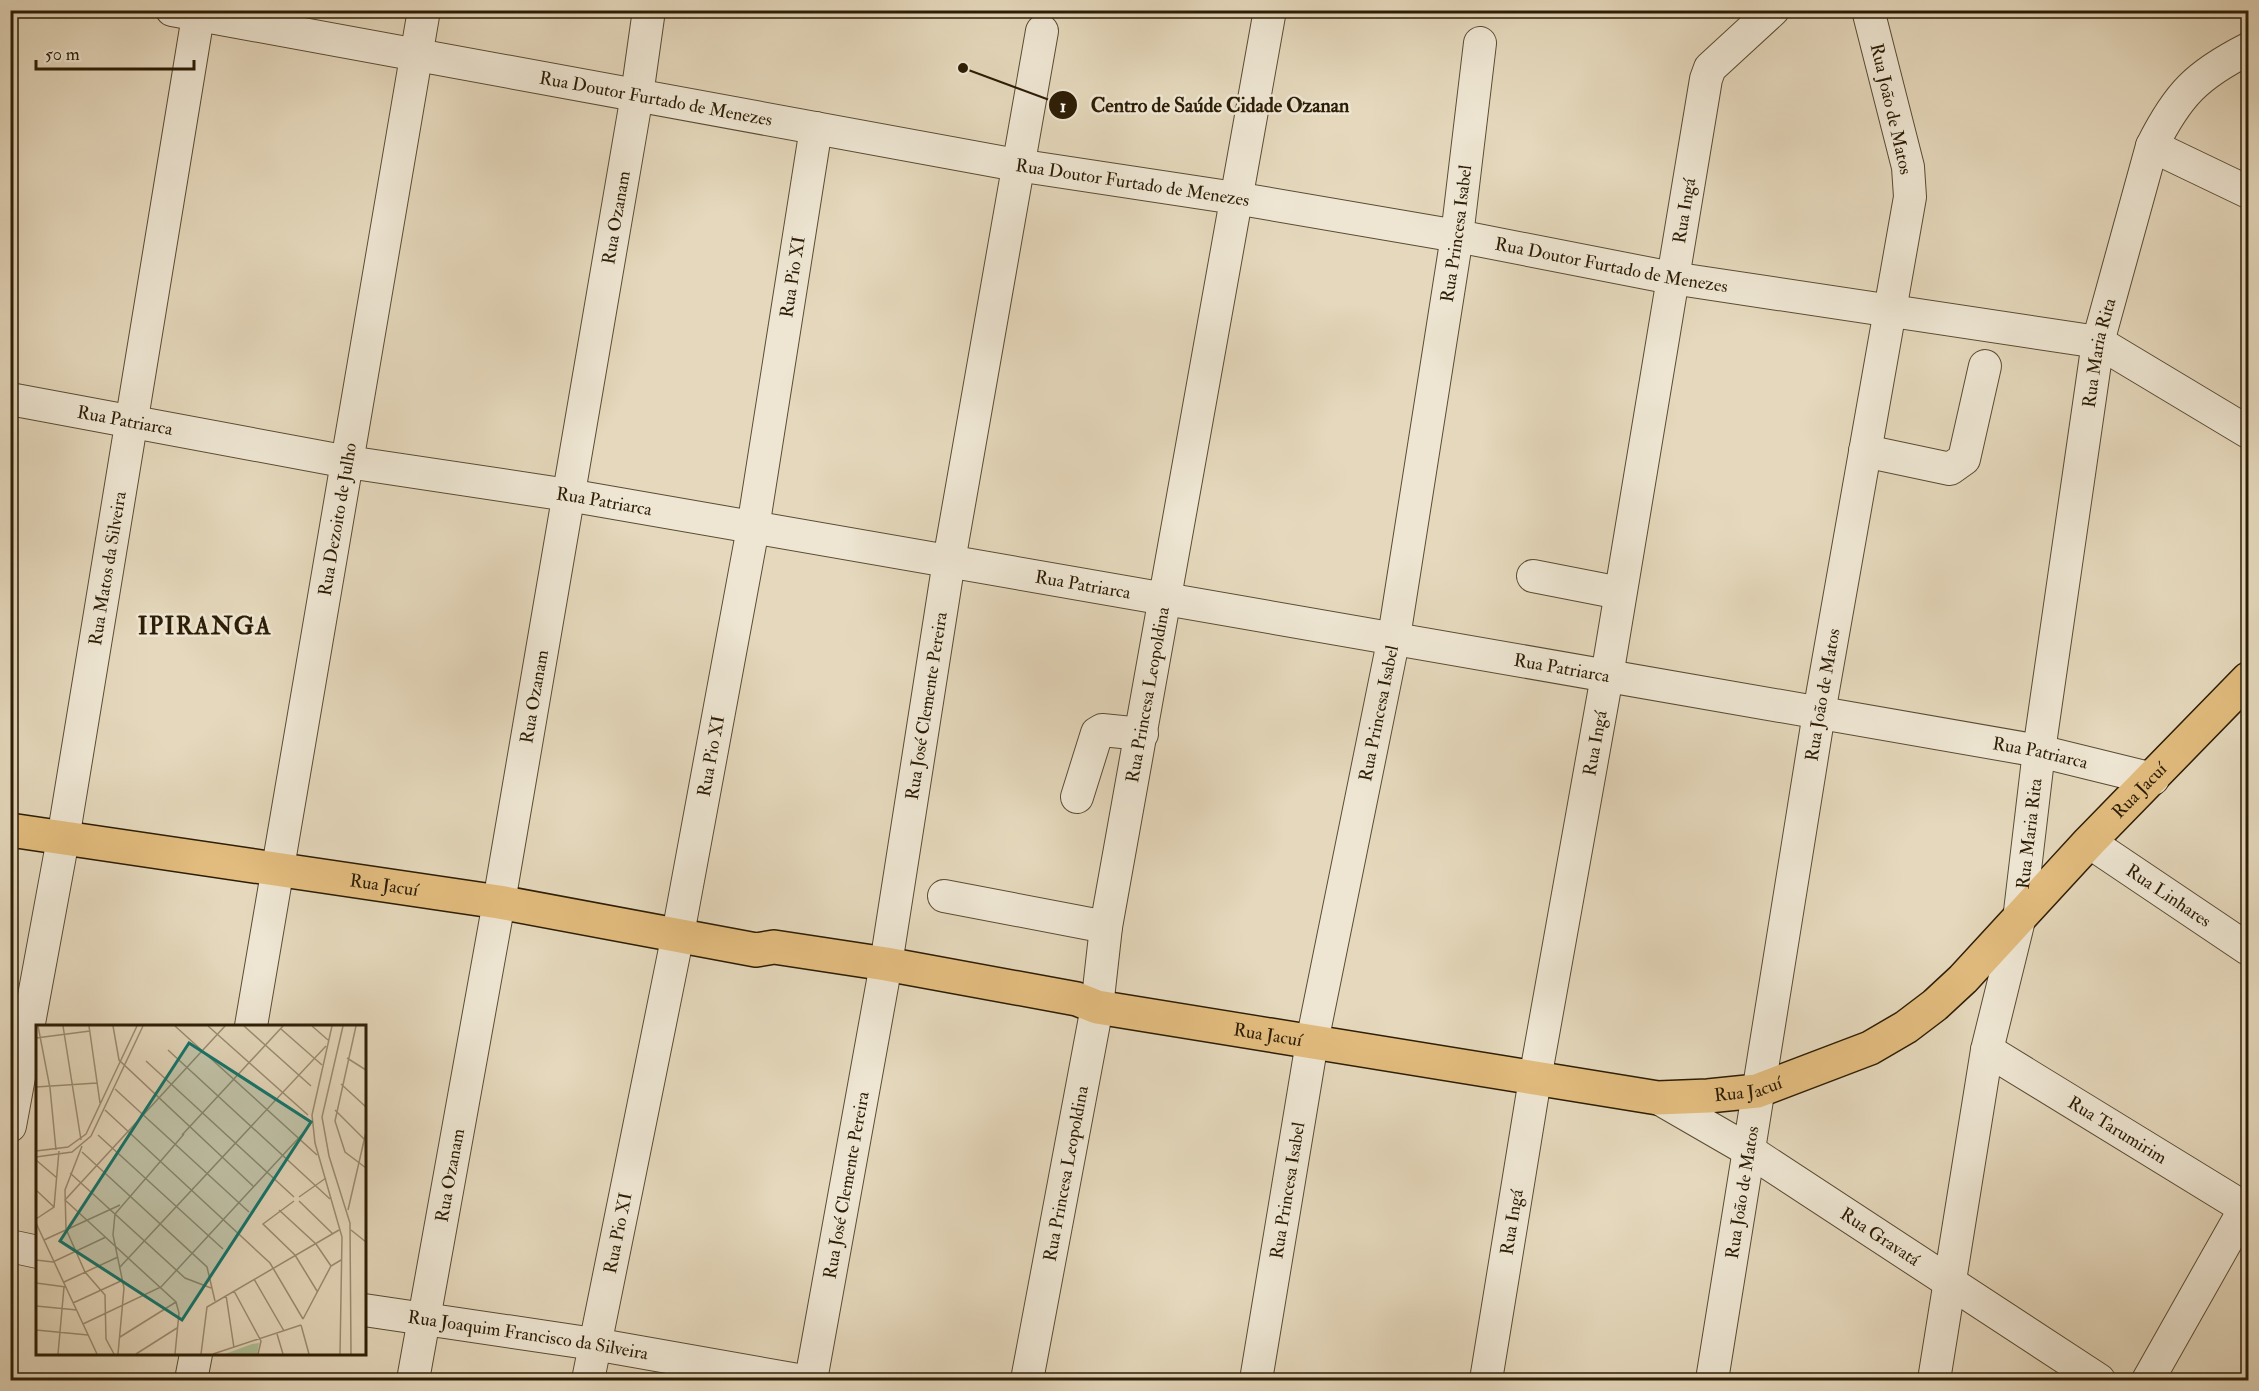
<svg xmlns="http://www.w3.org/2000/svg" width="2259" height="1391" font-family="'IM FELL Double Pica',serif">
<style>
.lines{fill:none;stroke-linecap:round;stroke-linejoin:round}
.minor-casing{stroke:#5a4c33;stroke-width:34}
.major-casing{stroke:#2c1d05;stroke-width:36}
.minor{stroke:#eee6d3;stroke-width:32}
.major{stroke:#e2bc7e;stroke-width:33}
.labels{text-anchor:middle;dominant-baseline:central;stroke-width:5;stroke-linejoin:round;paint-order:stroke}
.street-label{font-size:18px;fill:#2c1d05;stroke:#eee6d3}
.district-label{font-size:24px;font-weight:bold;letter-spacing:1.5px;fill:#2c1d05;stroke:#eee6d3}
.inset-road{fill:none;stroke:#9b8d73;stroke-width:1.5}
.view{fill:#0f766e;fill-opacity:0.15;stroke:#0f766e;stroke-width:3}
.inset-edge{fill:none;stroke:#2c1d05;stroke-width:3}
.leader{fill:none;stroke:#2c1d05;stroke-width:2}
.callout-dot{fill:#2c1d05;stroke:#eee6d3;stroke-width:2}
.mark-label{font-size:18px;text-anchor:middle;font-weight:bold;fill:#fff}
.callout-label{font-size:20px;text-anchor:middle;font-weight:bold;fill:#2c1d05;stroke:#eee6d3;stroke-width:5;stroke-linejoin:round;paint-order:stroke}
</style>
<rect width="100%" height="100%" fill="#e5d8bc"/>
<filter id="stains"><feTurbulence type="fractalNoise" baseFrequency=".00333" numOctaves="4"/><feColorMatrix values="0 0 0 0 .2 0 0 0 0 .09 0 0 0 0 .02 0 0 0 .5 -.17"/></filter>
<radialGradient id="worn" r=".72"><stop offset=".6" stop-color="#630" stop-opacity="0"/><stop offset="1" stop-color="#630" stop-opacity=".3"/></radialGradient>
<g class="lines">
<g class="minor-casing">
<g id="minor">
<path id="s1" d="M172,10l845,155 218,33 222,38 215,42 426,64 150,90"/>
<path d="M2152,146l96,46"/>
<path id="s2" d="M10,399l338,63 220,33 1471,256 114,28"/>
<path d="M1865,451l85,18 14,-10 21,-93"/>
<path d="M1533,576l87,17"/>
<path d="M1077,797l20,-64 5,-3 40,4"/>
<path id="s3" d="M2089,842l159,107"/>
<path d="M944,896l162,31"/>
<path id="s4" d="M251,1026l173,-1016"/>
<path id="s5" d="M1987,1050l261,160"/>
<path id="s6" d="M1658,1098l90,52 351,230"/>
<path id="s7" d="M10,1126l53,-287 136,-829"/>
<path d="M10,1246l28,6"/>
<path id="s8" d="M364,1310l230,34 204,36"/>
<path d="M191,1380l5,-26"/>
<path id="s9" d="M413,1380l86,-478 138,-807 12,-85"/>
<path id="s10" d="M588,1380l90,-446 75,-406 63,-400"/>
<path id="s11" d="M811,1380l75,-416 63,-403 93,-530"/>
<path id="s12" d="M1027,1380l70,-373 9,-80 164,-917"/>
<path id="s13" d="M1256,1380l56,-338 82,-405 63,-401 23,-193"/>
<path id="s14" d="M1486,1380l49,-301 72,-403 99,-597 4,-11 63,-58"/>
<path id="s15" d="M1712,1380l107,-667 91,-516 -2,-30 -40,-157"/>
<path id="s16" d="M1934,1380l53,-330 32,-130 20,-169 59,-409 54,-196c26,-52 45,-71 96,-97"/>
<path d="M2148,1380l100,-177"/>
</g>
</g>
<g class="major-casing">
<g id="major">
<path id="s17" d="M10,830l489,72 257,48 18,-3 112,17 191,35 20,8 561,91 50,-2 49,-5 113,-43 36,-21 29,-22 28,-26 126,-137 159,-163"/>
</g>
</g>
<use href="#minor" class="minor"/>
<use href="#major" class="major"/>
</g>
<g class="labels">
<g class="street-label">
<text stroke="none"><textPath href="#s1" startOffset="492">Rua Doutor Furtado de Menezes</textPath></text>
<text transform="translate(1891 109) rotate(77)">Rua João de Matos</text>
<text stroke="none"><textPath href="#s1" startOffset="976">Rua Doutor Furtado de Menezes</textPath></text>
<text stroke="none"><textPath href="#s14" startOffset="1186">Rua Ingá</textPath></text>
<text stroke="none"><textPath href="#s9" startOffset="1180">Rua Ozanam</textPath></text>
<text stroke="none"><textPath href="#s13" startOffset="1164">Rua Princesa Isabel</textPath></text>
<text stroke="none"><textPath href="#s1" startOffset="1462">Rua Doutor Furtado de Menezes</textPath></text>
<text stroke="none"><textPath href="#s10" startOffset="1122">Rua Pio XI</textPath></text>
<text stroke="none"><textPath href="#s16" startOffset="1041">Rua Maria Rita</textPath></text>
<text stroke="none"><textPath href="#s2" startOffset="117">Rua Patriarca</textPath></text>
<text stroke="none"><textPath href="#s2" startOffset="603">Rua Patriarca</textPath></text>
<text stroke="none"><textPath href="#s4" startOffset="514">Rua Dezoito de Julho</textPath></text>
<text stroke="none"><textPath href="#s7" startOffset="566">Rua Matos da Silveira</textPath></text>
<text stroke="none"><textPath href="#s2" startOffset="1089">Rua Patriarca</textPath></text>
<text stroke="none"><textPath href="#s2" startOffset="1575">Rua Patriarca</textPath></text>
<text stroke="none"><textPath href="#s15" startOffset="694">Rua João de Matos</textPath></text>
<text stroke="none"><textPath href="#s9" startOffset="694">Rua Ozanam</textPath></text>
<text stroke="none"><textPath href="#s12" startOffset="696">Rua Princesa Leopoldina</textPath></text>
<text stroke="none"><textPath href="#s11" startOffset="684">Rua José Clemente Pereira</textPath></text>
<text stroke="none"><textPath href="#s13" startOffset="678">Rua Princesa Isabel</textPath></text>
<text stroke="none"><textPath href="#s14" startOffset="646">Rua Ingá</textPath></text>
<text stroke="none"><textPath href="#s2" startOffset="2061">Rua Patriarca</textPath></text>
<text stroke="none"><textPath href="#s10" startOffset="636">Rua Pio XI</textPath></text>
<text stroke="none"><textPath href="#s17" startOffset="2266">Rua Jacuí</textPath></text>
<text stroke="none"><textPath href="#s16" startOffset="555">Rua Maria Rita</textPath></text>
<text stroke="none"><textPath href="#s17" startOffset="378">Rua Jacuí</textPath></text>
<text stroke="none"><textPath href="#s3" startOffset="96">Rua Linhares</textPath></text>
<text stroke="none"><textPath href="#s17" startOffset="1276">Rua Jacuí</textPath></text>
<text stroke="none"><textPath href="#s17" startOffset="1762">Rua Jacuí</textPath></text>
<text stroke="none"><textPath href="#s5" startOffset="153">Rua Tarumirim</textPath></text>
<text stroke="none"><textPath href="#s12" startOffset="210">Rua Princesa Leopoldina</textPath></text>
<text stroke="none"><textPath href="#s9" startOffset="208">Rua Ozanam</textPath></text>
<text stroke="none"><textPath href="#s11" startOffset="198">Rua José Clemente Pereira</textPath></text>
<text stroke="none"><textPath href="#s13" startOffset="192">Rua Princesa Isabel</textPath></text>
<text stroke="none"><textPath href="#s15" startOffset="190">Rua João de Matos</textPath></text>
<text stroke="none"><textPath href="#s14" startOffset="160">Rua Ingá</textPath></text>
<text stroke="none"><textPath href="#s10" startOffset="150">Rua Pio XI</textPath></text>
<text stroke="none"><textPath href="#s6" startOffset="262">Rua Gravatá</textPath></text>
<text stroke="none"><textPath href="#s8" startOffset="166">Rua Joaquim Francisco da Silveira</textPath></text>
</g>
<g class="district-label">
<text x="205" y="626">IPIRANGA</text>
</g>
</g>
<g transform="translate(36 1025)">
<rect width="330" height="330" fill="#e5d8bc"/>
<path d="M223,318l-2,11h-32l27,-10z" fill="#aec096"/>
<path class="inset-road" d="M2,1l12,62 6,62M27,1l18,114M53,1l11,77M77,1l6,34 134,126M139,1l142,129M172,1l100,89M208,1l67,60M276,1l16,14M296,1l-20,89 3,28 27,94 -2,117M307,1l-21,91 7,39 21,67 1,131M320,1l-21,95 10,31 21,16M245,4l41,36M0,13l54,-7M132,25l162,149M311,33l19,12M110,36l148,136M305,59l25,23M0,62l61,-4M79,64l134,123M69,85l165,153 33,56M299,85l30,30M62,110l125,114M146,110l101,-109M46,121l-17,44 1,39 19,43 20,23 1,44 8,15M0,126l32,-4 18,-13 51,-108M46,127l125,115 8,34M0,132l36,-5 19,-16 52,-110M0,135l21,18M34,148l115,105 26,10M0,165l18,17M263,172l27,-19M258,176l-31,23 32,31 22,36M263,176l34,33M243,185l37,34 15,22M312,185l18,-78M0,194l18,-12 5,-56M0,198l61,131M315,205l15,12M8,215l76,-35M0,235l17,2 53,-25M84,242l206,-221M218,254l30,52M28,257l54,-25M0,258l30,4M198,266l27,50 -3,13M190,270l8,53M37,278l50,-23M0,281l41,4M267,294l28,-53 10,-6M47,299l78,-37 146,-158M265,300l8,29M0,305l52,5M241,309l6,20M84,312l56,-35M22,329l6,-67M82,329l6,-66 -11,-53 2,-21 69,-80M100,329l41,-26M139,329l4,-41 -3,-11 -111,-102 160,-174M165,329l6,-47 132,-77M177,329l88,-29"/>
<path class="view" d="M153,18l122,79 -129,198 -122,-79z"/>
<rect width="330" height="330" class="inset-edge"/>
</g>
<path class="leader" d="M963 68L1063 105"/>
<g class="callout-dot">
<circle cx="963" cy="68" r="6"/>
<circle cx="1063" cy="105" r="15"/>
</g>
<g class="mark-label">
<text x="1063" y="112">1</text>
</g>
<g class="callout-label">
<text x="1220" y="112">Centro de Saúde Cidade Ozanan</text>
</g>
<rect width="2259" height="1391" fill="none" stroke="#e5d8bc" stroke-width="36"/>
<rect x="12" y="12" width="2235" height="1367" fill="none" stroke="#2c1d05" stroke-width="3"/>
<rect x="18" y="18" width="2223" height="1355" fill="none" stroke="#2c1d05" stroke-width="1.5"/>
<path d="M36 60v9h158v-9" fill="none" stroke="#2c1d05" stroke-width="3"/>
<text x="45" y="60" font-size="18" fill="#2c1d05" stroke="#eee6d3" stroke-width="4.5" paint-order="stroke">50 m</text>
<rect width="100%" height="100%" filter="url(#stains)"/>
<rect width="100%" height="100%" fill="url(#worn)"/>
</svg>
